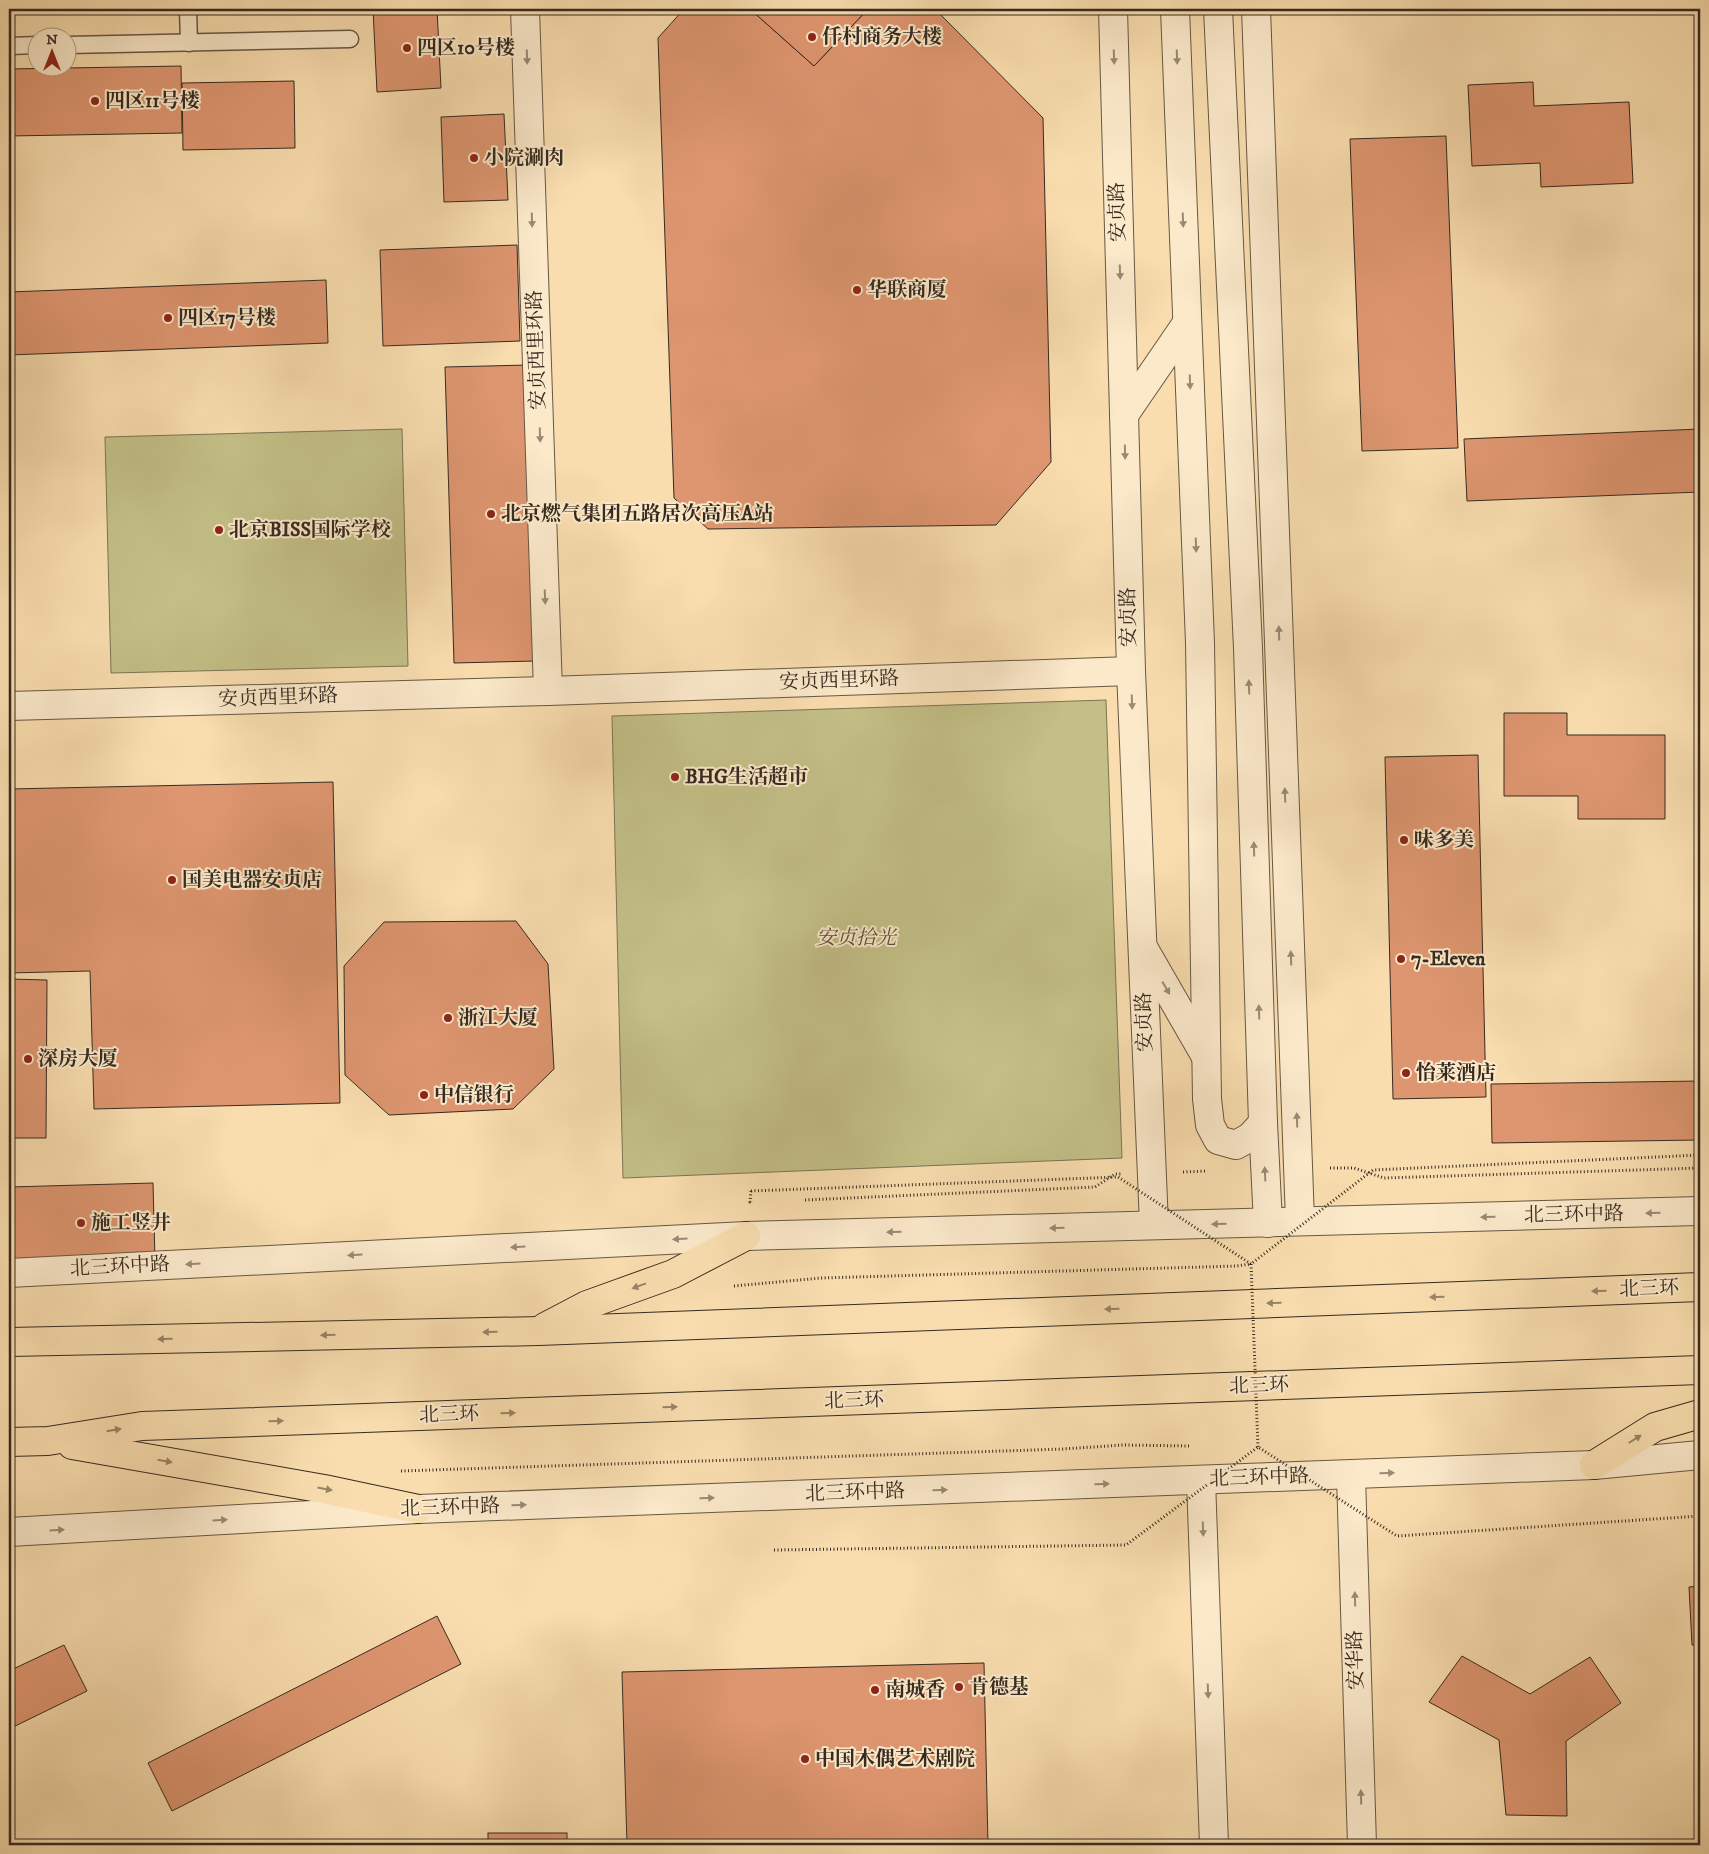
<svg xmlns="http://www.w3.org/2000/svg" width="1709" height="1854" font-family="'IM FELL DW Pica','Noto Serif SC',serif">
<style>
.green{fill:#c3bf87;stroke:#7c7454}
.building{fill:#de9670;stroke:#362a20}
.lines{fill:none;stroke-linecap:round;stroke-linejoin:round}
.service-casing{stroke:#675744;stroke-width:19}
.minor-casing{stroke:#675744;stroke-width:30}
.tertiary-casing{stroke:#675744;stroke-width:30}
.trunk-casing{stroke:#362a20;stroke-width:30}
.path{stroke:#362a20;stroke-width:3;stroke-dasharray:1 2.5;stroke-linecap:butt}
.service{stroke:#fbe9ca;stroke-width:16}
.minor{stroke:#fbe9ca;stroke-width:28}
.tertiary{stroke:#fbe9ca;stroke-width:28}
.trunk{stroke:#f9ddae;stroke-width:28}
.path-bridge{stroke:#362a20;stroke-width:3;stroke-dasharray:1 2.5;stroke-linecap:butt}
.oneway{fill:#988a75}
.oneway2{fill:#988467}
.poi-dot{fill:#8f2418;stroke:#fbe9ca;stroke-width:2}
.labels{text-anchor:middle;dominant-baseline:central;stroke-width:4;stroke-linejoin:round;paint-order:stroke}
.poi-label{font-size:20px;font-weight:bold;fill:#362a20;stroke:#fbe9ca;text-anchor:start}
.street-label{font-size:20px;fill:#362a20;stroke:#fbe9ca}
.park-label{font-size:20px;font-style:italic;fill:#594f3a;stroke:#fbe9ca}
</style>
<rect width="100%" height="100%" fill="#f9ddae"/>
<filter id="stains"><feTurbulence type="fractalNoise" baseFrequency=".004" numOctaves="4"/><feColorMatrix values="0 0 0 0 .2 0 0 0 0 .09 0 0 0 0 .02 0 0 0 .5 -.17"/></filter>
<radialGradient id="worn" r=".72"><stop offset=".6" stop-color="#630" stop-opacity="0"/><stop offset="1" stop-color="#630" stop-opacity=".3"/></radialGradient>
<g class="green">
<path d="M402,429l6,237 -297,7 -6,-236z"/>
<path d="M1106,700l16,458 -499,20 -11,-462z"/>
</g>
<g class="building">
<path d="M373,9h64l4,79 -64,4z"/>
<path d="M684,9h66l64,57 54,-57h67l108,109 8,344 -55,63 -288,4 -34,-31 -16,-460z"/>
<path d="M750,9h118l-54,57z"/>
<path d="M181,66l1,67 -173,3v-67z"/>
<path d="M294,81l1,67 -112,2 -1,-67z"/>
<path d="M1533,82l1,24 95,-4 4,81 -92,4 -1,-24 -68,3 -4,-81z"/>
<path d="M504,114l4,86 -64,2 -3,-85z"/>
<path d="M1446,136l12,312 -96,3 -12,-312z"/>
<path d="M517,245l3,96 -137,5 -3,-96z"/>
<path d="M326,280l2,63 -319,12v-63z"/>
<path d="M528,365l8,296 -82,2 -9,-296z"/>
<path d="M1700,429v63l-233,9 -3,-62z"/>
<path d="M1504,713h63v22h98v84h-87v-23h-74z"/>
<path d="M1478,755l8,342 -93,2 -8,-342z"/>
<path d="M333,782l7,321 -246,6 -4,-138 -81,2v-184z"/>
<path d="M516,921l32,43 6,105 -41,40 -124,6 -44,-40 -1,-109 40,-44z"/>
<path d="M9,979l38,1 -1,158h-37z"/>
<path d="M1700,1081v59l-208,3 -1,-59z"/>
<path d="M153,1183l2,77 -146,5v-78z"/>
<path d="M1700,1586v59h-8l-3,-58z"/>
<path d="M437,1616l24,48 -289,147 -24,-48z"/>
<path d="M64,1645l23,46 -78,38v-58z"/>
<path d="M1462,1656l68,38 60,-37 31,46 -55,38 1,75 -61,-1 -7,-75 -70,-38z"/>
<path d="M984,1663l4,182h-361l-5,-173z"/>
<rect x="488" y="1833" width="79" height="12"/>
</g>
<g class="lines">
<g class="service-casing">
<g id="service">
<path d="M188,9l1,34"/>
<path d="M68,45l282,-6"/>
<path d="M9,46l29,-1"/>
</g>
</g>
<g class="minor-casing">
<g id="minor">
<path d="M525,9l23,682"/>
<path d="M9,706l539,-15 583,-20"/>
</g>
</g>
<g class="tertiary-casing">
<g id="tertiary">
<path d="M1113,9l18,662 23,554"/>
<path d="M1175,9l25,634 7,456 3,26 8,15 18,5 14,-8 13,-14"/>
<path d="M1218,9l30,639 15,475 5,100"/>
<path d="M1256,9l44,1212"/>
<path d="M1124,415l63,-92"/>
<path d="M1144,949l61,106"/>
<path d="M9,1273l737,-37 954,-25"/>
<path d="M1351,1475l11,370"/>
<path d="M1201,1480l13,365"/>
<path d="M9,1532l409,-23 1176,-44 106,-10"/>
</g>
</g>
<g class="trunk-casing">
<g id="trunk">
<path d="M545,1327l42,-22 86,-31 73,-38"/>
<path d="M9,1342l530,-11 1161,-44"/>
<path d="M9,1442l39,-1 94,-15 1558,-56"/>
<path d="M72,1445l252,44 94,20"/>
<path d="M1594,1465l61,-38 45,-13"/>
</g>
</g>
<g class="path">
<path d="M1330,1168h24l30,10 316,-10"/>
<path d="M1183,1172l24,-1"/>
<path d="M751,1191l-1,11h3"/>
<path d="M805,1200l290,-13 20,-13h7"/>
<path d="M734,1286l87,-8 415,-12 15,-2"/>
<path d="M401,1471l662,-22 60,-4 67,1"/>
</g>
<use href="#service" class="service"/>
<use href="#minor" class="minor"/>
<use href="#tertiary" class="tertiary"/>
<use href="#trunk" class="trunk"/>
<g class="path-bridge">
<path d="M751,1191l367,-14 133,87 122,-94 327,-15"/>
<path d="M1251,1264l7,183"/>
<path d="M774,1550l352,-5 132,-98 139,89 303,-20"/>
</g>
</g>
<defs><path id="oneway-solid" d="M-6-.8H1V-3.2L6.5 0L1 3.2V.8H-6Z" transform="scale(1.25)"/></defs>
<g class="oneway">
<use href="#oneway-solid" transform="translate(527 57) rotate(88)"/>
<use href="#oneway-solid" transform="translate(1114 57) rotate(88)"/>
<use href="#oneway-solid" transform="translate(1177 57) rotate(88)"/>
<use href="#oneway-solid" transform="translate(532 220) rotate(88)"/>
<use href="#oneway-solid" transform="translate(1183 220) rotate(88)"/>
<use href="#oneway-solid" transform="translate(1120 272) rotate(88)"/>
<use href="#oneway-solid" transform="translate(1190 382) rotate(88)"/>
<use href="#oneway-solid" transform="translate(540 435) rotate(88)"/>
<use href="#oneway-solid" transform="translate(1125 452) rotate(89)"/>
<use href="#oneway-solid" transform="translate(1196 545) rotate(88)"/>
<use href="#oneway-solid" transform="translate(545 597) rotate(88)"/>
<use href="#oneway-solid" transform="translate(1279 633) rotate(-92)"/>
<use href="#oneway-solid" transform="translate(1249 687) rotate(-92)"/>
<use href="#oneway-solid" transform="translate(1132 702) rotate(88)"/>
<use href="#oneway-solid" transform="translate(1285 795) rotate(-92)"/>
<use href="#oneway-solid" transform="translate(1254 849) rotate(-92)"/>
<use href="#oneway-solid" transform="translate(1291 958) rotate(-92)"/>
<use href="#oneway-solid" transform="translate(1166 988) rotate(60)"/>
<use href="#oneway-solid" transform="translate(1259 1012) rotate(-92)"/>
<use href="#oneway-solid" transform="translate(1297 1120) rotate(-92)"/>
<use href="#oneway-solid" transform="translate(1265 1174) rotate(-93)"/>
<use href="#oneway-solid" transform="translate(1653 1213) rotate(178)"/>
<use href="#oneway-solid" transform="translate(1488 1217) rotate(179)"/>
<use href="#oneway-solid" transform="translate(1219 1224) rotate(179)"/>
<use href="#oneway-solid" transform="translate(1057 1228) rotate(179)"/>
<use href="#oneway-solid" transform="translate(894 1232) rotate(179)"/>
<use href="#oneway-solid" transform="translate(680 1239) rotate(177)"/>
<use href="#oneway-solid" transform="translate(518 1247) rotate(177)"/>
<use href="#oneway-solid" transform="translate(355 1255) rotate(177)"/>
<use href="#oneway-solid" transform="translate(193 1264) rotate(177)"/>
<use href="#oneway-solid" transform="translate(1387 1473) rotate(-2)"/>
<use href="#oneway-solid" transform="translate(1102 1484) rotate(-2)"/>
<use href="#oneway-solid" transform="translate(940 1490) rotate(-2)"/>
<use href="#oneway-solid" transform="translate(707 1498) rotate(-2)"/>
<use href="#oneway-solid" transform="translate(519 1505) rotate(-2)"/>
<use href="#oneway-solid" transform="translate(220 1520) rotate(-3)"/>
<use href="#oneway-solid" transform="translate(1203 1529) rotate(88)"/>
<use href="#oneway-solid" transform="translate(57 1530) rotate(-3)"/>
<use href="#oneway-solid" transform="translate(1355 1599) rotate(-92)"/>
<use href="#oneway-solid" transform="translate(1208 1691) rotate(88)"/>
<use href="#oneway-solid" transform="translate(1361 1797) rotate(-92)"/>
</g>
<g class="oneway2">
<use href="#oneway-solid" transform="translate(639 1286) rotate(160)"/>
<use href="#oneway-solid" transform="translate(1599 1291) rotate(178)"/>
<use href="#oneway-solid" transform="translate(1437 1297) rotate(178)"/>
<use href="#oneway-solid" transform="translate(1274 1303) rotate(178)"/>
<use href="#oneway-solid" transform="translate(1112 1309) rotate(178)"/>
<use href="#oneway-solid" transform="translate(490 1332) rotate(179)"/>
<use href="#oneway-solid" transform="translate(328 1335) rotate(179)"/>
<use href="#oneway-solid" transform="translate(165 1339) rotate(179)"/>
<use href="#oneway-solid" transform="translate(670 1407) rotate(-2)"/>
<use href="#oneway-solid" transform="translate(508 1413) rotate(-2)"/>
<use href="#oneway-solid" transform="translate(276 1421) rotate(-2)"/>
<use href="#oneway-solid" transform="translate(114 1430) rotate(-9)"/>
<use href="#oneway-solid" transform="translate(1635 1439) rotate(-32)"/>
<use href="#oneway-solid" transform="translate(165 1461) rotate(10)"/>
<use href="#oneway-solid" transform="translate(325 1489) rotate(11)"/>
</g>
<g class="poi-dot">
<circle cx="812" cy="37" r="5"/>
<circle cx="407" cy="48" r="5"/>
<circle cx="95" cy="101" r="5"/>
<circle cx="474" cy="158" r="5"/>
<circle cx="857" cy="290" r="5"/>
<circle cx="168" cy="318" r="5"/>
<circle cx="491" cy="514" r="5"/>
<circle cx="219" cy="530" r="5"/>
<circle cx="675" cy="777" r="5"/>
<circle cx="1404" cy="840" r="5"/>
<circle cx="172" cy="880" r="5"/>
<circle cx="1401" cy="959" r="5"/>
<circle cx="448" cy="1018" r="5"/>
<circle cx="28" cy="1059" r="5"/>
<circle cx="1406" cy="1073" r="5"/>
<circle cx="424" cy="1095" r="5"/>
<circle cx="81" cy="1223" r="5"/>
<circle cx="959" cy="1687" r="5"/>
<circle cx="875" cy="1690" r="5"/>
<circle cx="805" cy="1759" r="5"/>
</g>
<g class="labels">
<g class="poi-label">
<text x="822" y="37">仟村商务大楼</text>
<text x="417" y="48">四区10号楼</text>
<text x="105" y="101">四区11号楼</text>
<text x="484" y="158">小院涮肉</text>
<text x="867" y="290">华联商厦</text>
<text x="178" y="318">四区17号楼</text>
<text x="501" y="514">北京燃气集团五路居次高压A站</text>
<text x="229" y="530">北京BISS国际学校</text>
<text x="685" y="777">BHG生活超市</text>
<text x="1414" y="840">味多美</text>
<text x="182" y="880">国美电器安贞店</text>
<text x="1411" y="959">7-Eleven</text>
<text x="458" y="1018">浙江大厦</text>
<text x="38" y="1059">深房大厦</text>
<text x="1416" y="1073">怡莱酒店</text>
<text x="434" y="1095">中信银行</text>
<text x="91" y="1223">施工竖井</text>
<text x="969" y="1687">肯德基</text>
<text x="885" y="1690">南城香</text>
<text x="815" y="1759">中国木偶艺术剧院</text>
</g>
<g class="street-label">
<text transform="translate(1118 212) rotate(-92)">安贞路</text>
<text transform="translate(537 350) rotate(-92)">安贞西里环路</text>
<text transform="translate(1129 617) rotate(-91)">安贞路</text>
<text transform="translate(839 681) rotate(-2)">安贞西里环路</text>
<text transform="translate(278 698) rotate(-2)">安贞西里环路</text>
<text transform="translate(1145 1022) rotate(-92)">安贞路</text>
<text transform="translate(1574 1215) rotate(-1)">北三环中路</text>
<text transform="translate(120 1267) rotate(-3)">北三环中路</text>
<text transform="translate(1649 1289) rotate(-2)">北三环</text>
<text transform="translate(1259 1386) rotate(-2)">北三环</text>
<text transform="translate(854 1401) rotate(-2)">北三环</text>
<text transform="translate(449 1415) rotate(-2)">北三环</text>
<text transform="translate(1259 1478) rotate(-2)">北三环中路</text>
<text transform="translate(855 1493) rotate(-2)">北三环中路</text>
<text transform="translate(450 1508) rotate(-2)">北三环中路</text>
<text transform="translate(1356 1660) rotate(-92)">安华路</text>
</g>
<g class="park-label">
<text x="856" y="938">安贞拾光</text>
</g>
</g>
<rect width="1709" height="1854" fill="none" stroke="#f9ddae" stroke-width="30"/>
<rect x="10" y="10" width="1689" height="1834" fill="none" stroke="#362a20" stroke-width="2.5"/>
<rect x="15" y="15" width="1679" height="1824" fill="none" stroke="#362a20"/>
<g transform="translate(52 52)"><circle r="24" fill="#fbe9ca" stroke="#ac9d86"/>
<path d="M0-4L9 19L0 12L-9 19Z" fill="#8f2418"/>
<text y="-8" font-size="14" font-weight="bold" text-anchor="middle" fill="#362a20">N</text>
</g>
<rect width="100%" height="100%" filter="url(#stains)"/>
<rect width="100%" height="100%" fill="url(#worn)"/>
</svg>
